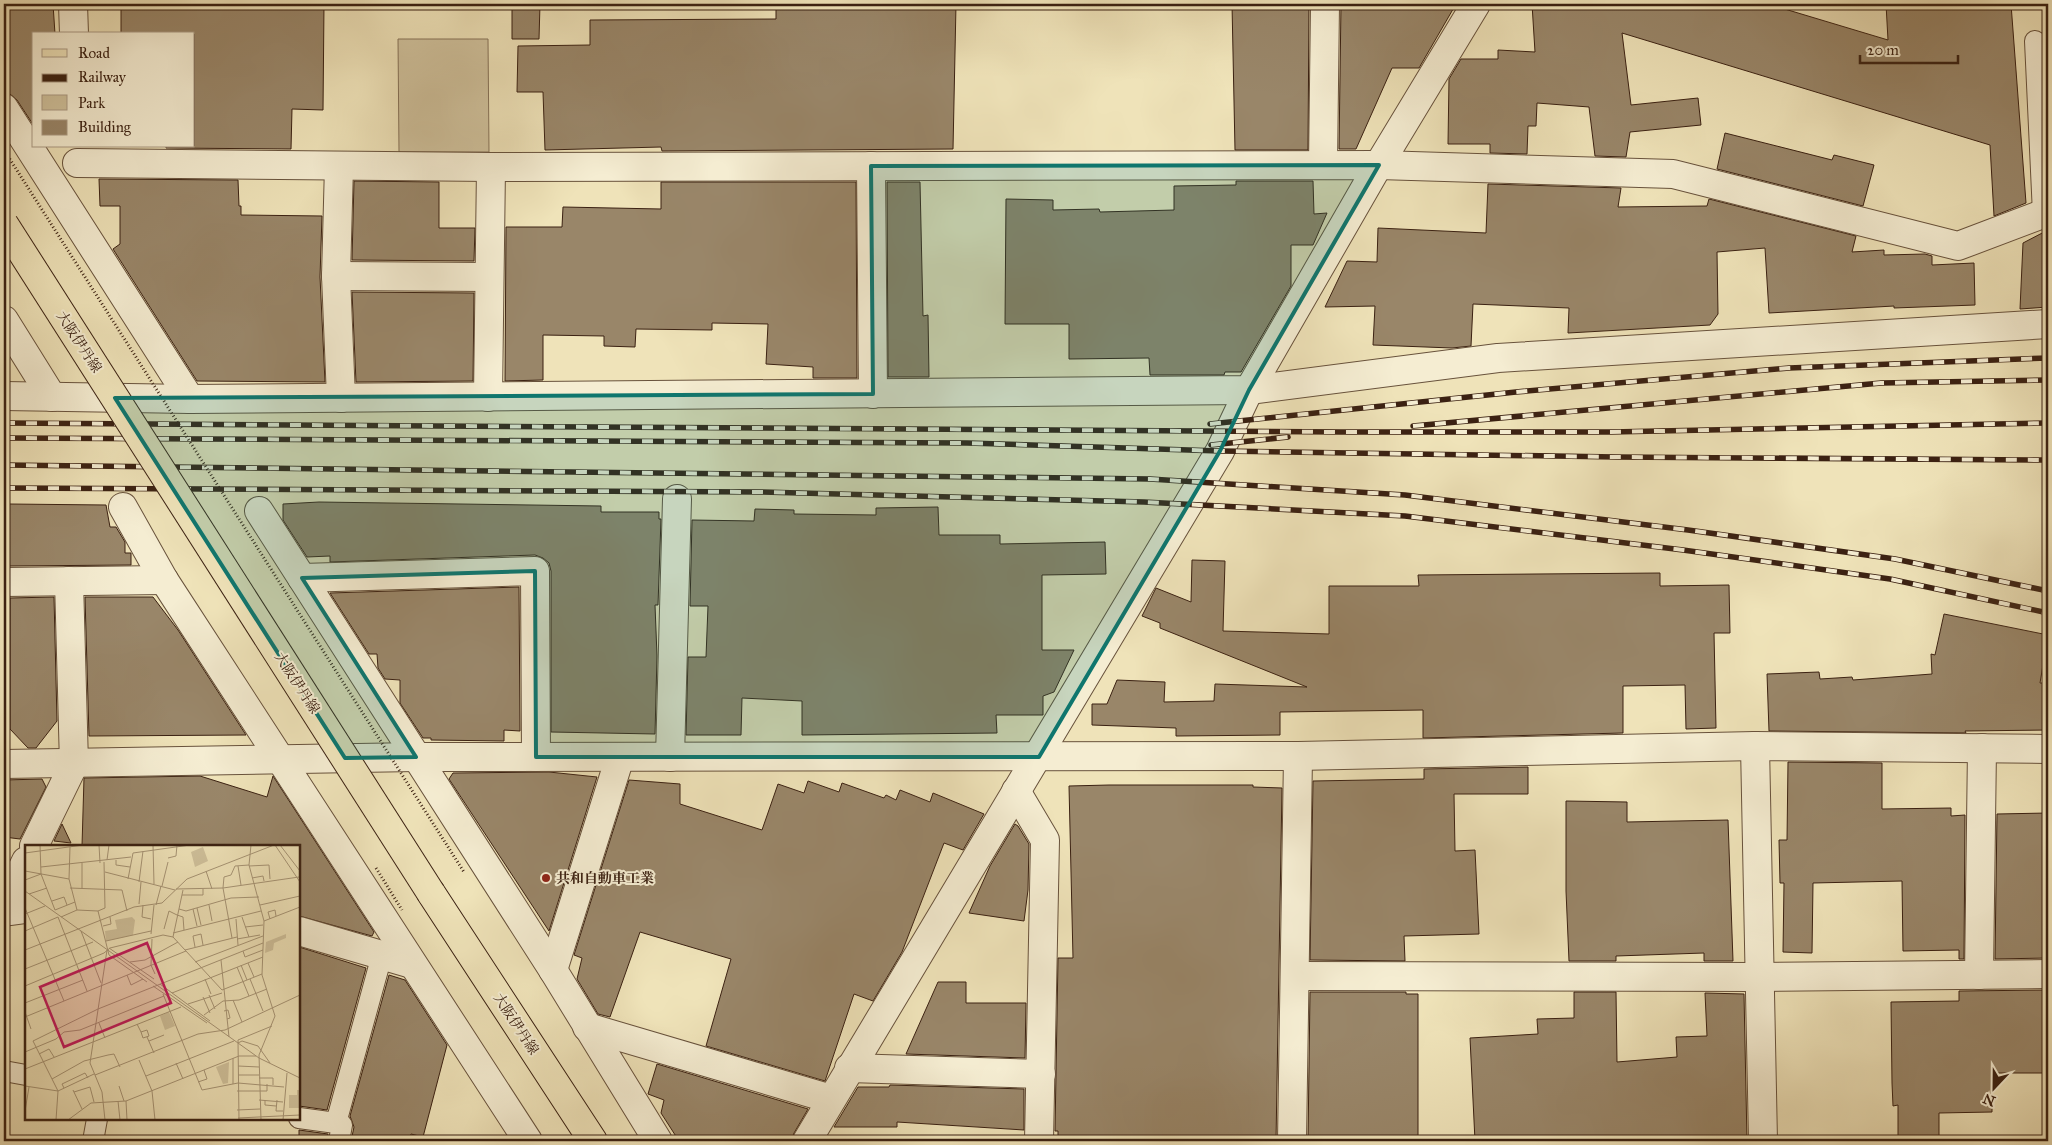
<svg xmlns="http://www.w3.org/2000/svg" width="2052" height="1145" font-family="'IM FELL Great Primer','Noto Serif JP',serif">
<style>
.green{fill:#d0c29d;stroke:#867258}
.building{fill:#998669;stroke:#3b2112}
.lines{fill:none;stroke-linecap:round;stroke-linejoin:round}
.lane-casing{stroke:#68523c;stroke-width:22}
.street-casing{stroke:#68523c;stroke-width:30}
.primary-casing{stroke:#3b2112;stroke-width:30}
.lane{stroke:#f5edd2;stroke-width:20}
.street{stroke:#f5edd2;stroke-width:28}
.primary{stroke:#efe3b9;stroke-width:28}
.rail-casing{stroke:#3b2112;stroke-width:5.5}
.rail{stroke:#f5edd2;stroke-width:4;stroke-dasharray:11;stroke-linecap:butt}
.primary-bridge-casing{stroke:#3b2112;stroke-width:30;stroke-linecap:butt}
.path-bridge{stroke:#3b2112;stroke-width:3;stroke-dasharray:1 2.5;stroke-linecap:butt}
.primary-bridge{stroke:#efe3b9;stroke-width:28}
.marked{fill:#0f766e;fill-opacity:0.2;stroke:#0f766e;stroke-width:4;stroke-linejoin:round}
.poi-dot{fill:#8f2418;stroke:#f5edd2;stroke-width:2}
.labels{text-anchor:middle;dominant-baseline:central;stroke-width:4;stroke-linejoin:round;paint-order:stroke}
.street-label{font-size:14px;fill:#3b2112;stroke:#f5edd2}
.poi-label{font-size:14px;font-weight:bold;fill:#3b2112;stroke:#f5edd2;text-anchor:start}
.inset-road{fill:none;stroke:#a79576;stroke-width:1}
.view{fill:#c2185b;fill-opacity:0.15;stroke:#c2185b;stroke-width:2.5}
.inset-edge{fill:none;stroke:#3b2112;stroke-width:2.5}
</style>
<rect width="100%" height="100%" fill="#efe3b9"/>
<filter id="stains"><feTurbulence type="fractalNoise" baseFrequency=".004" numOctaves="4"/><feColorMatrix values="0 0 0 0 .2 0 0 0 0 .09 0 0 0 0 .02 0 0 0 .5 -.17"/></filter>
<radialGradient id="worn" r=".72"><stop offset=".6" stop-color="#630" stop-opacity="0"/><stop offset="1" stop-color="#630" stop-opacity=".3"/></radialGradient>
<path class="green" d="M398,39h90l1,113h-90z"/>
<g class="building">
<path d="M53,4l2,30h-21v92l-17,-26 -13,-11v-81z"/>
<path d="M121,4h203l-1,106 -31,-1 -1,40 -125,-1v-2h28v-112h-73z"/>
<path d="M512,4h28l-1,35h-27z"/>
<path d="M776,4h180l-3,145 -291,2 -1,-4 -116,3 -2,-58h-26l1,-46 72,-1v-25l186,-1z"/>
<path d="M1232,4h77l-1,146h-73z"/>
<path d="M1341,4h115l-37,64h-27l-36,81h-17z"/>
<path d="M1532,4h236l120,36 -2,-36h125l15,199 -32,13 -4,-71 -368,-112 9,72 67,-7 3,27 -71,7 -4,25 -31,-1 -6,-49 -52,-4 -1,23h-8l-1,28 -37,-1v-9h-42l1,-65 12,-20h37v-9l37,2z"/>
<path d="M1725,133l107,27 2,-5 40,10 -11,41 -146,-37z"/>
<path d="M99,179l139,1 1,26h2v9l81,1 -2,61 5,105 -128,-1 -84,-132 7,-5v-38h-20z"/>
<path d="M354,181l85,1v46h36l-1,33 -122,-1z"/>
<path d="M1236,181h77l1,33 13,-1 -14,32h-22v41l-50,86h-16l-1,3h-74l-1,-17 -80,1v-35h-64l1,-125 47,1v10l46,-1 1,3 74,-2v-24l62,-1z"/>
<path d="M661,182h195l1,196h-44v-11l-47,-3 2,-40 -56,-1v7l-76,-1 -1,18 -31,-1v-10l-61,-1v45l-38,1 1,-154h56l1,-20 98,2z"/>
<path d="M887,182h33l3,134 5,-1 1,62h-41z"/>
<path d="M1488,184l133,4 -3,19 89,-1 2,-7 147,37 -4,16 32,-2v5l41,-1 7,2v9l42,-2 1,42 -81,3v-2l-125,7 -4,-65 -48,4 1,62 -8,11 -142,8 1,-25 -96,-4 -2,42 -19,2 -79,-3 2,-39 -50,1 22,-46 30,1 1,-34 108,5z"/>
<path d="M2048,230v77l-28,2 3,-66z"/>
<path d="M352,292l122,1 -1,88 -117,1z"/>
<path d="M319,502l282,4v6h58v7h2l-3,86h-3l2,51 -2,78 -104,-2v-161l-2,-8 -6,-5 -8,-3 -205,7v-6l-23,1 -24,-37v-16z"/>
<path d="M9,504l97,1 4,22h6l9,15v11h6v12l-123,1z"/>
<path d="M938,507l1,28h61v9l105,-2 1,32 -64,1v75h32l-20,42 -11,4v19h-47l1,18 -195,2v-34l-60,-3 -1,37h-55l2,-78h18l2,-51h-18l2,-86 62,1 1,-12 39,1v4l82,1v-7z"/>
<path d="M1192,560l33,1 -2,70 106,3v-48h90l-1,-11 242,-2v13l69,-1 1,48h-16l2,95 -30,1 -1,-44 -62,1v47l-200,5v-28l-143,2v23l-104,1v-8l-84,-3v-21h15l10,-24 48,2 -1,20 50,-1 1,-17 92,3 -147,-59v-5l-18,-7 14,-28 35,14z"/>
<path d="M519,587l1,144 -16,-1v11l-73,-1v-2h-8l-23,-35v-23l-15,-1 -7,-11 -1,-14h-8l-39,-61z"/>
<path d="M54,597l3,124 -21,27h-8l-18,-19v-131z"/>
<path d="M85,597h68l25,33 68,105 -157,1z"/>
<path d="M1944,614l104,21 -8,48h8v47l-83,1 1,2 -197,-2 -2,-57 52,-2 1,7 32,-2 1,3 79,-6 -1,-20 4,1z"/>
<path d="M1788,762l94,1v46l69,-1v8l14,-1 -1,144h-5v-9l-56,1 -1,-70 -89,2 -1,70 -29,-1 1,-69h-4l-1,-43h8z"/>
<path d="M1528,767v27h-74l1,57 20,-1 4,84 -75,2 1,25 -95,-1 3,-179 111,-2v-10z"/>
<path d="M549,772l48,5 -48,154 -100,-152 4,-6z"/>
<path d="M200,776l67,21 6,-21 101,156 -2,4 -73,-20v-70h-217l2,-68z"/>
<path d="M42,779l4,8 -26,52 -16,-2v-57z"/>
<path d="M629,780l51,4v20l82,26 16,-46 26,9 4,-12 31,11 3,-9 42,15 2,-3 10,5 4,-10 30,12 3,-9 51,21 -21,36 -19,-7 -42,109 -29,49 -19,-7 -29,87 -119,-35 25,-87 -91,-27 -30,85 -12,-3 -21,-35 5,-21 -8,-3z"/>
<path d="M1109,785h144v2l29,1 -6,353h-218v-10h-3l3,-173h15l-4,-172z"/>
<path d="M1566,801l61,1v20l101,-2 5,141h-29v-8l-88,3v5h-47l-3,-70z"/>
<path d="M2048,813v145l-53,1 2,-145z"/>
<path d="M62,824l9,19 -17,-2z"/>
<path d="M1015,824l3,2 11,18 -1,46 -4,31 -55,-8 21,-47z"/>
<path d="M299,947l67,21 -39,142 -28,-4z"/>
<path d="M389,975l16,5 42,65 -24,92 -12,-3 -2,7h-58l3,-14 -4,-11z"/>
<path d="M938,982h28v21h60l-1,55 -119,-4z"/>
<path d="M2048,990v83h-56v39l-53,1v28h-41v-36l-5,1 -1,-23 -1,-81 68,-1v-10z"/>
<path d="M1310,992h96v2h12v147h-110z"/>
<path d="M1574,992h42l1,70 60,-5 -1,-20 31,-1 -2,-43 39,1 3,147h-272l-5,-103 68,-4 -1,-15 37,-1z"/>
<path d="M657,1064l151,45 -14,24 -3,8h-112l-18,-28 3,-13 -16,-6z"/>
<path d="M890,1085l134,4v41l-127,-8v5h-63l24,-40h31z"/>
<path d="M299,1130l29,4 -1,7h-28z"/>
</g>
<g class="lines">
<g class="lane-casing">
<g id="lane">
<path d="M2035,41l8,173"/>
<path d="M4,1071l22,4"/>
<path d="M299,1118l37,5 46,-168"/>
<path d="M337,1120l5,5 -3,16"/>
<path d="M93,1141l4,-22"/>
</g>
</g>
<g class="street-casing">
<g id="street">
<path d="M73,4l1,30"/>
<path d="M4,108l186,291"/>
<path d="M77,163l414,4 888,-2 294,9 285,72 90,-34"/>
<path d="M1323,165l2,-161"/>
<path d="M339,166l-3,110 5,122"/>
<path d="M871,166l2,228"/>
<path d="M336,276l153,1"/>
<path d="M4,320l48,77"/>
<path d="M4,396l186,3 1059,-9 249,-32 550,-34"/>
<path d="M488,397l3,-230"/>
<path d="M123,507l41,73 364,561"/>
<path d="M259,511l294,459 105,171"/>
<path d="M302,578l233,-7 1,186"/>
<path d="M4,582l160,-2"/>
<path d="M1755,746l8,395"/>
<path d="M670,757l7,-258"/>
<path d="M4,764l412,-7 882,-1 457,-10 293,3"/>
<path d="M1016,791l29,49 -6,301"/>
<path d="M34,846l40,-82 -5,-183"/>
<path d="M4,906l22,-45"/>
<path d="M4,912l22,-3"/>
<path d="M299,931l113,33"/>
<path d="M553,970l67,-213"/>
<path d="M1979,975l3,-227"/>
<path d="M1295,976l464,1 289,-3"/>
<path d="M587,1027l244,72"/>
<path d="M849,1068l192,6"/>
<path d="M807,1141l413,-690 29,-61 126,-219 101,-167"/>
<path d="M1292,1141l6,-385"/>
</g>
</g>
<g class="primary-casing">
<path id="primary" d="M431,893l162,248"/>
</g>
<use href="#lane" class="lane"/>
<use href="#street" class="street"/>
<use href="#primary" class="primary"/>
<g class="rail-casing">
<g id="rail">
<path d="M4,423l1337,9h270l437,-9"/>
<path d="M1210,424l306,-32 273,-24 259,-10"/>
<path d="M1413,426l468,-43 167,-3"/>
<path d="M4,438l963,5 253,8 396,6 432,3"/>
<path d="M1211,445l77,-8"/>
<path d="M4,465l1146,14 255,16 283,35 207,29 153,32"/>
<path d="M4,488l758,4 382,10 261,14 278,34 207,29 158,34"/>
</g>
</g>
<use href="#rail" class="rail"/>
<g class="primary-bridge-casing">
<path id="primary-bridge" d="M4,224l427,669"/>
</g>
<g class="path-bridge">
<path d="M4,150l460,722"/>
<path d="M376,868l26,42"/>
</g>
<use href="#primary-bridge" class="primary-bridge"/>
</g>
<path class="marked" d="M1379,165l-130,225 -29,61 -181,306h-503l-1,-186 -233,7 114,179 -71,1 -230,-360 758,-4 -2,-228z"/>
<circle class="poi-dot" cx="546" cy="878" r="5"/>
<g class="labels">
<g class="street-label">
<text transform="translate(79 342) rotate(57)">大阪伊丹線</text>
<text transform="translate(297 683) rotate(57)">大阪伊丹線</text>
<text transform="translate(516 1024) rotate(57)">大阪伊丹線</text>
</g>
<g class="poi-label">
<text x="556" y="878">共和自動車工業</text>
</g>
</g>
<g transform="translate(25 845)">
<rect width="275" height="275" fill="#efe3b9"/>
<path d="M178,2l5,14 -13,6 -4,-15zM107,72l3,3 -2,15 -27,6 -1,-10 12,-2 -2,-9zM261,89v4l-12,5 -1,7 -8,3 1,-11zM144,167l6,14 -10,4 -5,-14zM204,217l-1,21 -5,1 -7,-17zM272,245h3v18h-11v-13h8z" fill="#d0c29d"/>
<path class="inset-road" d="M15,0l1,29 14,36 20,-8M74,0l1,18M128,0l1,39M226,0l-2,20 15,56 -2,54 13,41 -16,39 2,65M250,0l25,37M255,0l20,26M45,2l-1,32 8,31M0,8l58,-8M143,13l8,-2 1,-11M82,15l2,-15M91,15v5l14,2M57,18v26M213,21l3,19M224,21l20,-1 1,14M16,22l90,-10M0,26l44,8M181,26l6,18M80,27l70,18M227,33l11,-2 1,5M103,34l5,-26 57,-8M0,35l16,-6M114,37l4,-31M137,41l6,-24M45,43l52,2 5,21M198,43l9,50M198,43l1,-11 7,-2 4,-9 14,-1M151,44l47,-1 76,-11M158,45l-10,47 49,53M0,46l234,167 41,20M4,49l18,-6M157,50h21v-6M27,56l12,-4 3,8M114,59l2,-22M118,60l-1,12 9,2M131,60l5,-19M184,60l3,16M235,60l40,-9M0,63l39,93M172,63l4,17M154,64l7,2 45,-13 28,-1M168,64l4,17M73,66l11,44 38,27M0,69l20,-8M152,70l6,2 1,13M36,72l16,-7 21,1 7,-3 -1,-46M217,72l7,20M211,74l2,26M245,74l-2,-7 7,-2 1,6M239,76l36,-14M78,81l8,-2 -1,-7M220,82l18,-2M139,84l5,-18 8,4M0,86l33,-14 29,74M56,86l20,52M148,88l88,-22M126,89l3,-29M127,94l-1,26 4,9M212,94l23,-4M81,96l45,-10M170,102l-2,-11 8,-2 2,11M84,103l45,31M0,105l109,-43 28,-4 25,-24 87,-34M160,105l52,-13M218,106l2,6 18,-7M196,115l8,77M105,117l15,-2 33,-18M170,117l68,-26M223,118l6,14M216,120l6,15M212,122l12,29M0,124l68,-27M102,130l4,10 12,-6M180,134l6,15M225,134l13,32M135,139l50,37M0,141l79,-33 6,-5 53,-13 10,2M128,141l54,37M197,145l40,-16M147,148l91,-36M138,149l39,96 36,-7 46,4M184,150l6,14M178,152l7,16M208,155l9,22M0,158l58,-23M163,159l34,-11M199,166l4,-1 2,8 -3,1M0,167l6,17M179,170l19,-14 16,-1 28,-11M0,172l161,-66M74,178l6,15M112,179l4,8 2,6 6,-2 -2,-6 -6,2M122,192l7,16M124,196l15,-6M213,198l4,-2 16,5 12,17M0,207l31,-13 8,-7 16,-2 84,-34M14,209l10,-5 5,8M114,215l13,31 3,29M151,218l7,16M213,221l21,1M0,224l156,-62M70,230l103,-41 27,-4 75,-35M213,230h21M121,231l88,-35M234,233h14v7M27,234l32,-18 24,-6 6,-1 6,13M173,237l9,-3 -3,-9M208,239v-26M0,241l33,5 36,-17M94,241l5,15M39,243l-2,-4 23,-11 3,5M48,245l9,19M212,246h30v-7M49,247l16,-5 4,15M234,255l24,2M240,255v5l11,1M252,255l-1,11h7M93,256l2,19M101,256l1,19M212,265l23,-1M0,266l4,-24M213,273l62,-3M31,275l2,-29 -25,-50 65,-32 165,-66M43,275l23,-17 35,-2 113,-45h17M80,275l-3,-28 -12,-29 17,-113M214,275l-1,-80 34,-14M258,275l4,-47"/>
<path class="view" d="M122,98l24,60 -107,44 -24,-60z"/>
<rect width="275" height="275" class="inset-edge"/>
</g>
<rect width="2052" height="1145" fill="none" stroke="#efe3b9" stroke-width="20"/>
<rect x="5" y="5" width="2042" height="1135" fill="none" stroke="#3b2112" stroke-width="2.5"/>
<rect x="10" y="10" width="2032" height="1125" fill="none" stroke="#3b2112"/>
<rect x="32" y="32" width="162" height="115" fill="#f5edd2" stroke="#ab9b85"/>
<rect x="42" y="49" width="25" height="8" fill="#efe3b9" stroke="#ab9b85"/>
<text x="78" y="58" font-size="15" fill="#3b2112">Road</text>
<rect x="42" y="74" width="25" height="8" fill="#3b2112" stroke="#ab9b85"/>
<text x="78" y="82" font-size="15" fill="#3b2112">Railway</text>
<rect x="42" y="95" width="25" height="15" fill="#d0c29d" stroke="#ab9b85"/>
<text x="78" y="108" font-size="15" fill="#3b2112">Park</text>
<rect x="42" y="120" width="25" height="15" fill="#998669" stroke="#ab9b85"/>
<text x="78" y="132" font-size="15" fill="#3b2112">Building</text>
<g transform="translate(1994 1088) rotate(202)" stroke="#f5edd2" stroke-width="4" paint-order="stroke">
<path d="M0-4L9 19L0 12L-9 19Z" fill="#3b2112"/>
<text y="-8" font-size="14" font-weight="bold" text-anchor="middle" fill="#3b2112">N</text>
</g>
<path d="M1860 55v8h98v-8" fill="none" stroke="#3b2112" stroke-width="2.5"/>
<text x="1867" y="55" font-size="15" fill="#3b2112" stroke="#f5edd2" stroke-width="4" paint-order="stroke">20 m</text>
<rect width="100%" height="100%" filter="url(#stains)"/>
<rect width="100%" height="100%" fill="url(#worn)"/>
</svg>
